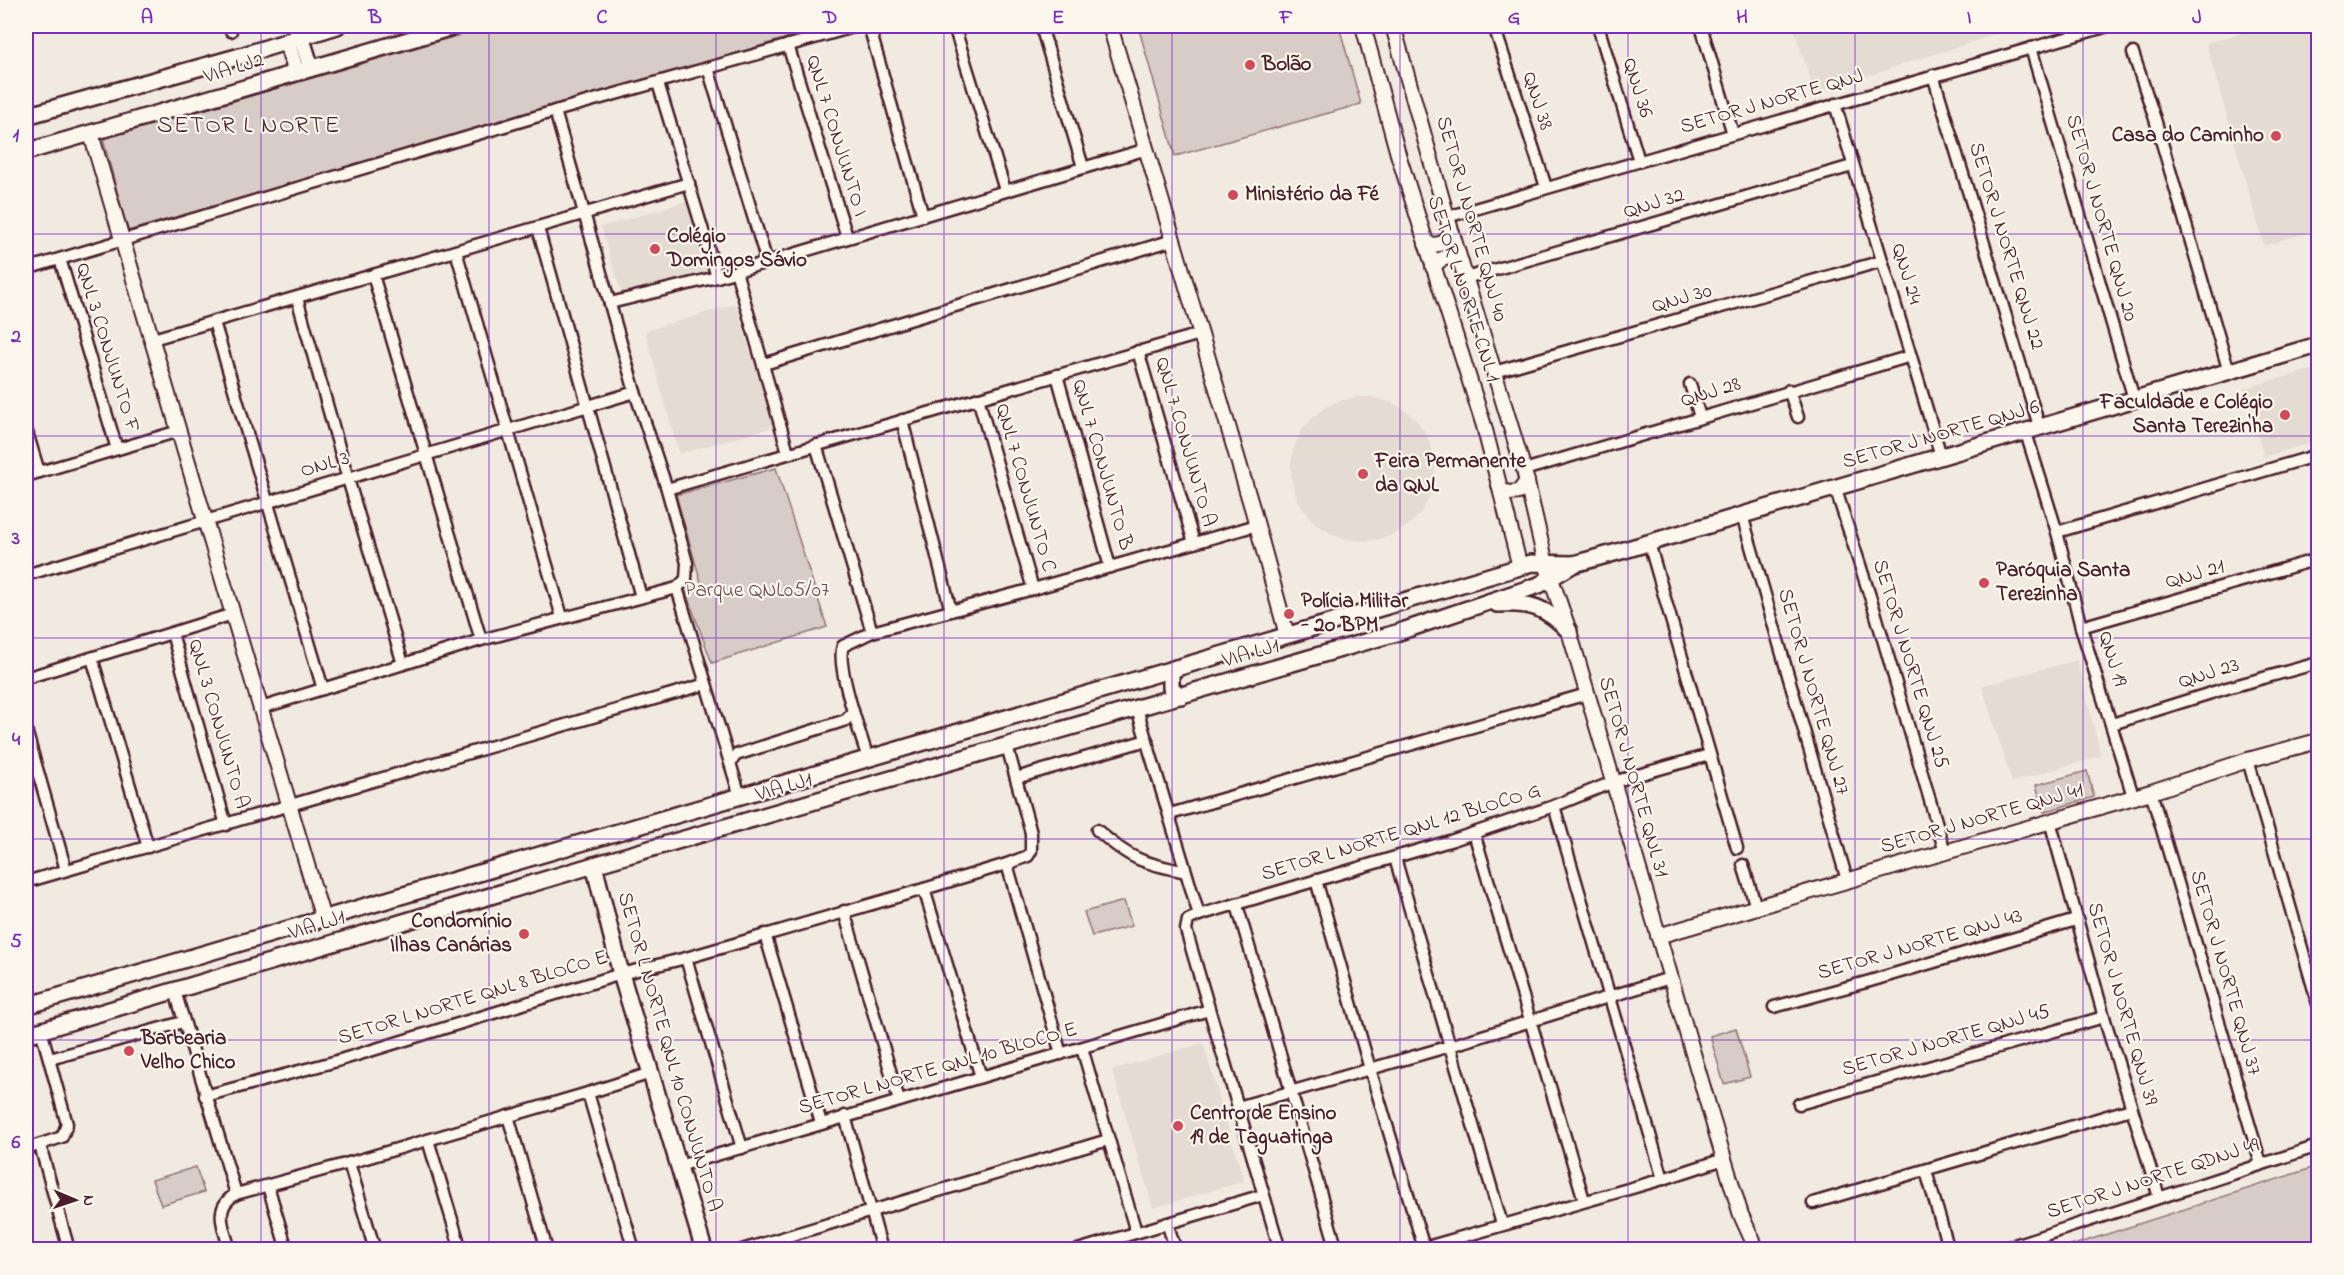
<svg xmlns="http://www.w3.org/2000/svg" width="2344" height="1275" font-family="'Indie Flower',sans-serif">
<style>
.built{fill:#e4dbd2}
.green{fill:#d8ccc6;stroke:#917678;stroke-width:1.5}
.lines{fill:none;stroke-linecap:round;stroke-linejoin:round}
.minor-casing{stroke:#4a1f2b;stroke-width:15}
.tertiary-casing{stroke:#4a1f2b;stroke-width:18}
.secondary-casing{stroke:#4a1f2b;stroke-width:20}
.minor{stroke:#fbf7ec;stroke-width:10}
.tertiary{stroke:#fbf7ec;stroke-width:14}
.secondary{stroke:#fbf7ec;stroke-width:15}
.grid{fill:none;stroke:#7b2cbf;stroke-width:1.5;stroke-opacity:0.55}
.poi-dot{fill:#d1495b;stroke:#fbf7ec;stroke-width:2}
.labels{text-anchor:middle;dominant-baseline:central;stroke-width:4.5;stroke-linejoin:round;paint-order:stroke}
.poi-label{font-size:21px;font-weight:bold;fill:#4a1f2b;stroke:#fbf7ec;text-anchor:start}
.street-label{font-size:21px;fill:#4a1f2b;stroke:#fbf7ec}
.park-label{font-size:21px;fill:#6e4a52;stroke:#fbf7ec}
.quarter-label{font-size:24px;letter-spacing:1.5px;fill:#4a1f2b;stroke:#fbf7ec}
.neatline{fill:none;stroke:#7b2cbf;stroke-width:2}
.grid-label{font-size:20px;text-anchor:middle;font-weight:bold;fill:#7b2cbf}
</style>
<rect width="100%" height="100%" fill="#f0eae0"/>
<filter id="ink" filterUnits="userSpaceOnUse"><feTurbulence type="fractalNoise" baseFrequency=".0167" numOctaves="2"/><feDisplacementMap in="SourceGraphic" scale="12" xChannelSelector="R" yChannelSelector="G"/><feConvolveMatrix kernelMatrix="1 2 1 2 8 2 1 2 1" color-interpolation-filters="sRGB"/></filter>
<g filter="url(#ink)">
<g class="built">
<path d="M1793,26h228l-206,67z"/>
<path d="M2266,26h52v203l-54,17 -58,-203z"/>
<path d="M688,201l19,71 -85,23 -21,-68z"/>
<path d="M736,304l37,123 -94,27 -34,-123z"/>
<path d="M2318,368v73l-54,16 -19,-69z"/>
<circle cx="1363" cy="469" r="72"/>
<path d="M2077,660l24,96 -89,26 -30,-96z"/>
<path d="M1203,1043l41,138 -91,27 -41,-138z"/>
</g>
<g class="green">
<path d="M491,26h337l-700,205 -25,-92z"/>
<path d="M1138,26h201l22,78 -186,52z"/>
<path d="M776,468l51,159 -115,36 -26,-71 16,-6 -26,-91z"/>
<path d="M2087,771l7,26 -50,15 -8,-27z"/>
<path d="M1124,901l8,25 -40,10 -8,-24z"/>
<path d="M1736,1028l14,49 -26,7 -14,-48z"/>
<path d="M2318,1166v83h-257z"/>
<path d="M196,1167l8,25 -43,13 -9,-25z"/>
</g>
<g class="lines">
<g class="minor-casing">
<g id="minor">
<path d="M230,26l1,5"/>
<path d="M292,26l4,12"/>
<path d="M869,26l54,190"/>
<path d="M954,26l51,164"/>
<path d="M1041,26l42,141"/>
<path d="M1494,26l52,161"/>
<path d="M1598,26l41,135"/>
<path d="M1701,26l32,108"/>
<path d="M788,45l59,192"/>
<path d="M2031,48l103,351"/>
<path d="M2133,53l22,66 74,253"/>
<path d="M708,68l59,194"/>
<path d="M1933,75l107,354"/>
<path d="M658,83l59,194"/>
<path d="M1835,104l106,352"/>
<path d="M1447,217l661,-191"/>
<path d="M538,228l103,369"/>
<path d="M456,251l106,366"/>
<path d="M60,259l57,190"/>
<path d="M26,269l529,-158 302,-85"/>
<path d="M736,271l52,181"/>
<path d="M373,275l108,365"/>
<path d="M1466,278l386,-112"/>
<path d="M297,298l51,181 55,185"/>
<path d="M610,303l107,-26 430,-128"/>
<path d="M214,322l109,367"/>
<path d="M153,339l536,-156"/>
<path d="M1138,351l56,192"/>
<path d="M764,364l409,-124"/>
<path d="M1494,372l388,-111"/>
<path d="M1057,375l53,192"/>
<path d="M1690,384l10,33"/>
<path d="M1789,390l9,27"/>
<path d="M978,398l55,191"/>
<path d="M902,420l49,191"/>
<path d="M26,429l13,43"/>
<path d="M2026,433l31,99 24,95 52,169"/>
<path d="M816,445l56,187"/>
<path d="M1524,470l387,-114"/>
<path d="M26,476l153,-45"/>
<path d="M1835,487l41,128 69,237"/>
<path d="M667,489l533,-155"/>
<path d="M1742,515l105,365"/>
<path d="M2057,532l261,-77"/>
<path d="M1649,543l88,305"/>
<path d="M26,575l609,-183"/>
<path d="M677,588l63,208"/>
<path d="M2081,627l237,-68"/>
<path d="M172,633l54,192"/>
<path d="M92,658l56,189"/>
<path d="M26,678l207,-64"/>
<path d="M261,708l220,-68 196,-52 9,-9 1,-16 -20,-74 -32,-97 -80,-281"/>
<path d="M1137,709l62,206"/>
<path d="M2112,724l115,-36 91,-25"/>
<path d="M26,730l40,140"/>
<path d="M868,758c-7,-22 -33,-93 -25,-112l29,-14 161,-43 224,-64"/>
<path d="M2248,760l70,244"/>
<path d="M730,763l6,-8 110,-35 7,-9"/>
<path d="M1016,778l131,-38"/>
<path d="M2151,792l110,372"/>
<path d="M1554,806l109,373"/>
<path d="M1170,814l417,-120"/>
<path d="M2050,821l54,196 55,180"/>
<path d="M1097,830c34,30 46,33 89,42"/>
<path d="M1474,833l110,367"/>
<path d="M1395,858l107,366"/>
<path d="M1007,864l54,190"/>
<path d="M1743,865l13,42"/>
<path d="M1316,880l54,189 54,179"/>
<path d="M26,882l680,-198"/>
<path d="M924,889l57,188"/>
<path d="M1237,905l100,345"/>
<path d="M844,911l55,190"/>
<path d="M765,934l56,189"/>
<path d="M686,958l56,190"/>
<path d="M175,991l61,203"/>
<path d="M1774,1007l96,-26 206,-61"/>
<path d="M1082,1048l54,184"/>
<path d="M50,1059l133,-37"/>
<path d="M588,1093l46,157"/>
<path d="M205,1096l132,-35 284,-87 65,-16 238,-69 83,-25 21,-8 3,-5v-18l-24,-87"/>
<path d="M1799,1104l305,-87"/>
<path d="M1238,1107l212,-61 220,-68"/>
<path d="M508,1116l39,134"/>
<path d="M845,1116l37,134"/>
<path d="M428,1140l33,110"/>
<path d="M40,1145l29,105"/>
<path d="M26,1149l36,-12 5,-13 -26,-94"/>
<path d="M349,1163l26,87"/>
<path d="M679,1166l530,-156"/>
<path d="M1926,1171l23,79"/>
<path d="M268,1186l19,64"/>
<path d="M1813,1203l318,-94"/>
<path d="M1167,1223l9,27"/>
<path d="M1420,1249l243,-70 61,-20"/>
<path d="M230,1250c-6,-22 -18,-42 6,-56l113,-31 239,-70 63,-20"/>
<path d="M742,1250l366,-110"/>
<path d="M1078,1250l185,-55"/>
<path d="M1280,1250l-94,-320 2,-10 11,-5 254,-75 101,-34 59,-24 96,-27"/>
<path d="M1999,1250l319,-104"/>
</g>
</g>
<g class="tertiary-casing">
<g id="tertiary">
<path d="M1110,26l143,485 34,124"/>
<path d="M1363,26l35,128 86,272 36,141"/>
<path d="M1393,26l54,191 77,253 22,94 23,67 155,528 17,56 16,35"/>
<path d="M91,134l232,785"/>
<path d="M1426,244c13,2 19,0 26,-11"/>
<path d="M1433,267c8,-11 17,-12 28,-5"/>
<path d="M1502,491l7,2 10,-1 8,-11"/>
<path d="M1658,936l493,-144 97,-32 70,-19"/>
</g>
</g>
<g class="secondary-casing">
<g id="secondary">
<path d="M301,36l10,32"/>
<path d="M287,41l9,31"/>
<path d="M26,116l211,-59 100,-31"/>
<path d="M26,152l430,-126"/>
<path d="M1497,604c33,-2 49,3 72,27"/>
<path d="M1176,668l-5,5v15l10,8"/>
<path d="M594,865l27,109 83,276"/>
<path d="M26,1006l1494,-439 11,-4 43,1 47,-13 697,-206"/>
<path d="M26,1035l568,-170 802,-232 143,-48 35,-21"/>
</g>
</g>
<use href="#minor" class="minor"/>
<use href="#tertiary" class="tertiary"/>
<use href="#secondary" class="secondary"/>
</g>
</g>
<path class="grid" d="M261,26v1224M489,26v1224M716,26v1224M944,26v1224M1172,26v1224M1400,26v1224M1628,26v1224M1855,26v1224M2083,26v1224M26,234h2292M26,436h2292M26,638h2292M26,839h2292M26,1040h2292"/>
<g class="poi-dot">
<circle cx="1250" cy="65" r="6"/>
<circle cx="2276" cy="136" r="6"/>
<circle cx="1233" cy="195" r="6"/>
<circle cx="655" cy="249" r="6"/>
<circle cx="2285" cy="415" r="6"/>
<circle cx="1363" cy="474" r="6"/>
<circle cx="1984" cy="583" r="6"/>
<circle cx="1289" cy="614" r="6"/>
<circle cx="524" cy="934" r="6"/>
<circle cx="129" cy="1051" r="6"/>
<circle cx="1178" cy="1126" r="6"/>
</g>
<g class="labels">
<g class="poi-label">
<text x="1262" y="65">Bolão</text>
<text x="2264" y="136" text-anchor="end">Casa do Caminho</text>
<text x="1245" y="195">Ministério da Fé</text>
<text x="667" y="237">Colégio<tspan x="667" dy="24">Domingos Sávio</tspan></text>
<text x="2273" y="403" text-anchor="end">Faculdade e Colégio<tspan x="2273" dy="24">Santa Terezinha</tspan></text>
<text x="1375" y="462">Feira Permanente<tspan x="1375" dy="24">da QNL</tspan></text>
<text x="1996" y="571">Paróquia Santa<tspan x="1996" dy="24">Terezinha</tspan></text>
<text x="1301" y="602">Polícia Militar<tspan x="1301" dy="24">- 2o BPM</tspan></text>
<text x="512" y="922" text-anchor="end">Condomínio<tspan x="512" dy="24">Ilhas Canárias</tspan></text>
<text x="141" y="1039">Barbearia<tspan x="141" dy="24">Velho Chico</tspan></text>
<text x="1190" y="1114">Centro de Ensino<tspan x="1190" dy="24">19 de Taguatinga</tspan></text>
</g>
<g class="street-label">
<text transform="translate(234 69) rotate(-17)">VIA LJ2</text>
<text transform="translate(1637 88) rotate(73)">QNJ 36</text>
<text transform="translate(1537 101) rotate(72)">QNJ 38</text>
<text transform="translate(1772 102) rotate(-16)">SETOR J NORTE QNJ</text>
<text transform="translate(836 136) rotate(73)">QNL 7 CONJUNTO I</text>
<text transform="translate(1654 204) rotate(-17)">QNJ 32</text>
<text transform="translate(2101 218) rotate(74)">SETOR J NORTE QNJ 20</text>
<text transform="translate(1471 219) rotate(74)">SETOR J NORTE QNJ 40</text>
<text transform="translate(2006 246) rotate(73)">SETOR J NORTE QNJ 22</text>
<text transform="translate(1906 274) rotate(73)">QNJ 24</text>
<text transform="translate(1463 289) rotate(72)">SETOR L NORTE CNL 1</text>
<text transform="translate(1682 299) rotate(-16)">QNJ 30</text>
<text transform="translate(107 348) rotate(73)">QNL 3 CONJUNTO F</text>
<text transform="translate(1711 393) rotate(-17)">QNJ 28</text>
<text transform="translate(1941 435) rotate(-16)">SETOR J NORTE QNJ 6</text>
<text transform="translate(1185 442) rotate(74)">QNL 7 CONJUNTO A</text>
<text transform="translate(325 465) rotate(-16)">ONL 3</text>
<text transform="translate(1102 465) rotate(74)">QNL 7 CONJUNTO B</text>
<text transform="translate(1025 488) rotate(74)">QNL 7 CONJUNTO C</text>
<text transform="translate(2195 575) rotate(-16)">QNJ 21</text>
<text transform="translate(1251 654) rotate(-16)">VIA LJ1</text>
<text transform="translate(2112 659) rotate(73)">QNJ 19</text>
<text transform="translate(1910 664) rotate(73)">SETOR J NORTE QNJ 25</text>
<text transform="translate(2209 674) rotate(-17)">QNJ 23</text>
<text transform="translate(1813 692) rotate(74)">SETOR J NORTE QNJ 27</text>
<text transform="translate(218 724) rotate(74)">QNL 3 CONJUNTO A</text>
<text transform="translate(1633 777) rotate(74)">SETOR J NORTE QNL 31</text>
<text transform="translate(784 788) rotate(-16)">VIA LJ1</text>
<text transform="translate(1982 819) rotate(-16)">SETOR J NORTE QNJ 41</text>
<text transform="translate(1401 833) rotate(-17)">SETOR L NORTE QNL 12 BLOCO G</text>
<text transform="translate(317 926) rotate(-17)">VIA LJ1</text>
<text transform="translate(1920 945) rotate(-16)">SETOR J NORTE QNJ 43</text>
<text transform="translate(2225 973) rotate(74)">SETOR J NORTE QNJ 37</text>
<text transform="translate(473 998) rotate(-17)">SETOR L NORTE QNL 8 BLOCO E</text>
<text transform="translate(2122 1004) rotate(74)">SETOR J NORTE QNJ 39</text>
<text transform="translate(1946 1041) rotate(-16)">SETOR J NORTE QNJ 45</text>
<text transform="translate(669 1052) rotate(74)">SETOR L NORTE QNL 10 CONJUNTO A</text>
<text transform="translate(938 1069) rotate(-16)">SETOR L NORTE QNL 10 BLOCO E</text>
<text transform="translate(2153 1179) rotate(-18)">SETOR J NORTE QDNJ 49</text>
</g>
<g class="park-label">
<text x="757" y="591">Parque QNL05/07</text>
</g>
<g class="quarter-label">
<text x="249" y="126">SETOR L NORTE</text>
</g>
</g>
<rect width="2344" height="1275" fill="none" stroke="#fbf7ec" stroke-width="66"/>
<g transform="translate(75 1200) rotate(92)" stroke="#fbf7ec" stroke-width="4.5" paint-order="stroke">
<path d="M0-4.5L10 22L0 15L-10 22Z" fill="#4a1f2b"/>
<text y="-9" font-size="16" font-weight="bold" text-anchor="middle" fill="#4a1f2b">N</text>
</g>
<rect x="33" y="33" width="2278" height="1209" class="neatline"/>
<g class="grid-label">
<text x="147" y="23">A</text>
<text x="375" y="23">B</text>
<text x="602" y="23">C</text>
<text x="830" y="23">D</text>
<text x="1058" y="23">E</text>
<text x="1286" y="23">F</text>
<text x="1514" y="23">G</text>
<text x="1742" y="23">H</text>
<text x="1969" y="23">I</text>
<text x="2197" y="23">J</text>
<text x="16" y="141">1</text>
<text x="16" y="342">2</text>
<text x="16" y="544">3</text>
<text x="16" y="745">4</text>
<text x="16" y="947">5</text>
<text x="16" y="1148">6</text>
</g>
</svg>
